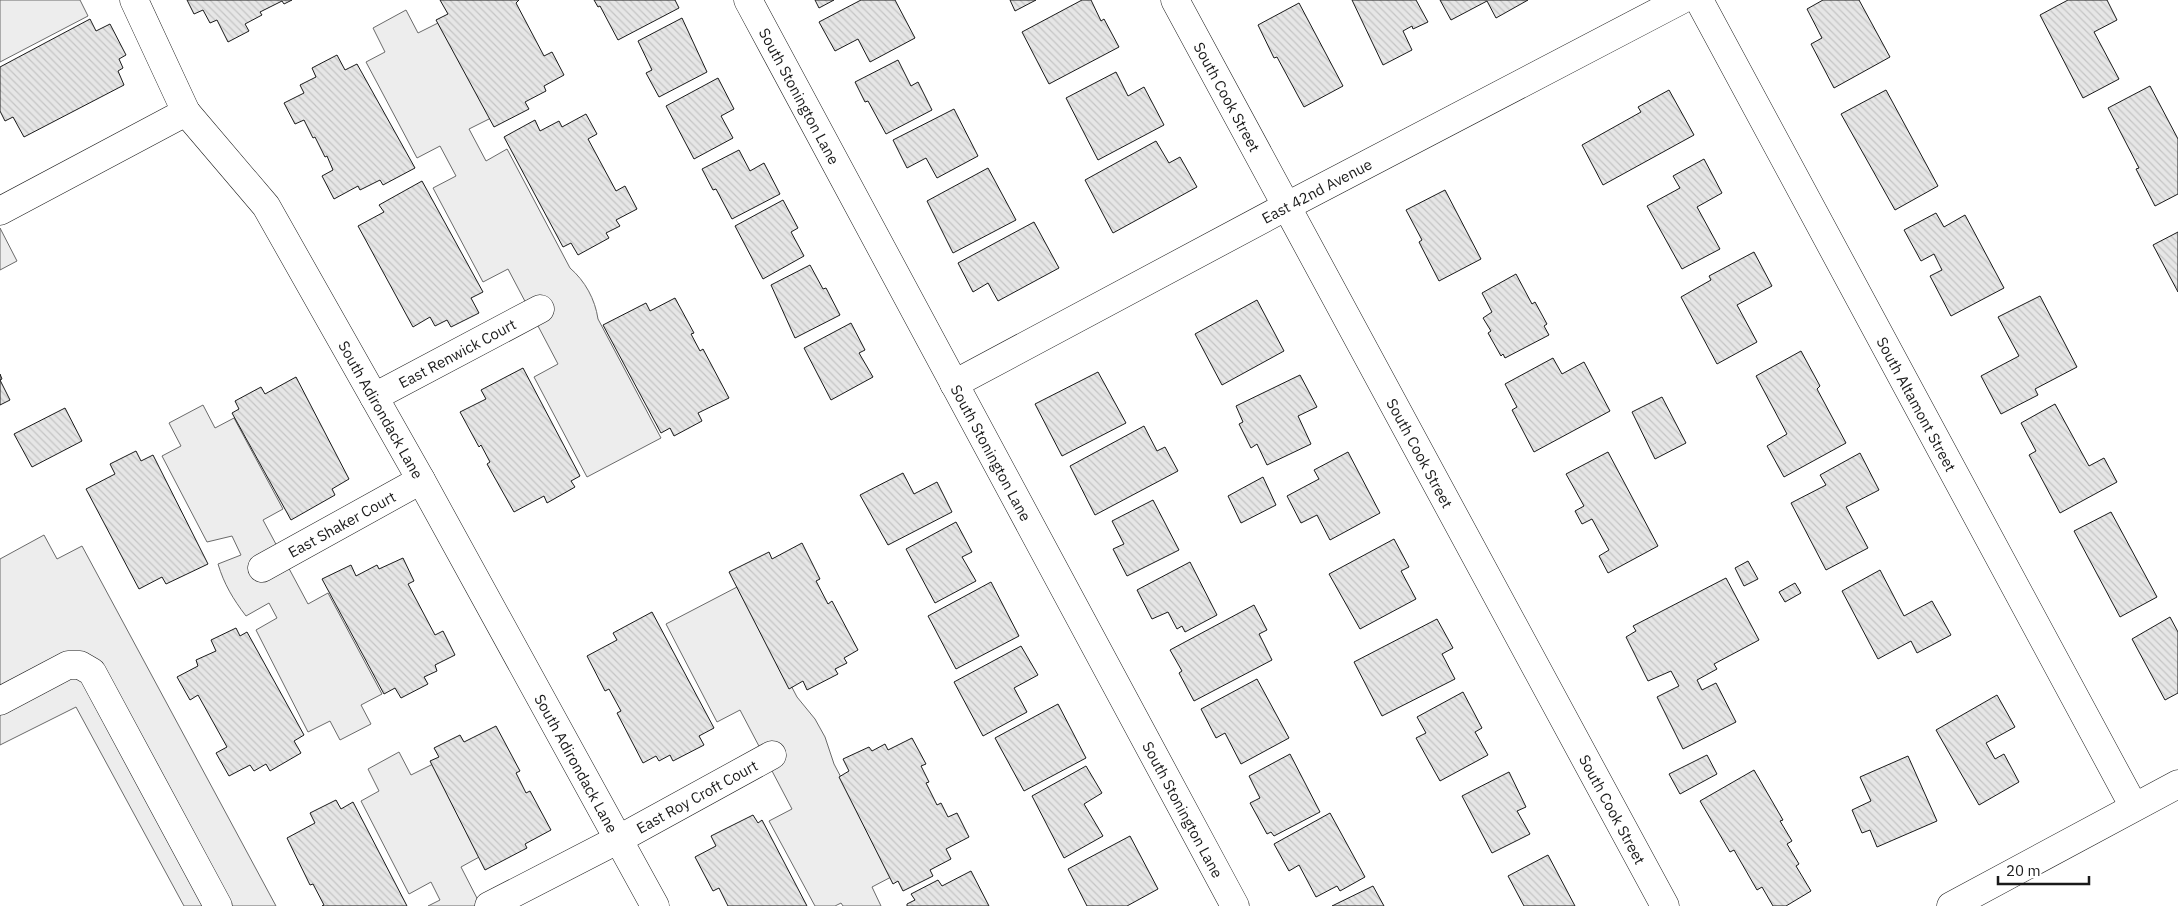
<svg xmlns="http://www.w3.org/2000/svg" width="2178" height="906" font-family="'IBM Plex Sans',sans-serif">
<style>
.pitch{fill:#ededed;stroke:#6a6a6a}
.building{fill:url(#building-back-hatch);stroke:#1a1a1a}
.lines{fill:none;stroke-linecap:round;stroke-linejoin:round}
.minor-casing{stroke:#1a1a1a;stroke-width:29}
.minor{stroke:#fff;stroke-width:28}
.labels{text-anchor:middle;dominant-baseline:central;stroke-width:4;stroke-linejoin:round;paint-order:stroke}
.street-label{font-size:15px;fill:#1a1a1a;stroke:#fff}
</style>
<defs>
<pattern id="building-back-hatch" width="6" height="6" patternUnits="userSpaceOnUse" patternTransform="scale(1.25)"><rect width="6" height="6" fill="#e6e6e6"/><path d="M-1 5l2 2M0 0l6 6M5-1l2 2" fill="none" stroke="#c5c5c5"/></pattern>
</defs>
<rect width="100%" height="100%" fill="#fff"/>
<g class="pitch">
<path d="M0,0h80l8,16 -88,46z"/>
<path d="M406,10l12,23 22,-11 51,96 -22,11 17,32 21,-12 63,119c15,13 25,31 28,51l63,119 -74,39 -53,-100 24,-13 -50,-95 -25,13 -50,-94 23,-12 -16,-30 -23,12 -51,-96 19,-10 -12,-24z"/>
<path d="M0,228l17,33 -17,9z"/>
<path d="M203,405l12,23 19,-10 49,91 -20,11 45,84 20,-11 54,101 -21,11 10,19 -31,16 -10,-19 -22,11 -52,-102 21,-12 -8,-15 -23,13c-13,-17 -22,-32 -28,-52l23,-9 -9,-19 -25,6 -45,-86 19,-10 -12,-23z"/>
<path d="M44,535l13,24 25,-13 194,360h-92l-108,-199 -76,38v-186z"/>
<path d="M739,586l58,111 18,22 10,18 9,27 59,112 -21,11 9,19h-38l-2,-3 -6,3h-20l-46,-85 23,-12 -52,-99 -23,12 -51,-98z"/>
<path d="M399,752l12,23 22,-11 48,92 -20,11 20,39h-53l12,-6 -9,-18 -22,12 -48,-93 18,-10 -11,-22z"/>
</g>
<g class="building">
<path d="M187,0h105l-8,4 -2,-3 -22,11 2,3 -17,9 4,7 -21,11 -11,-22 -7,3 -7,-13 -9,4z"/>
<path d="M440,0h79l-3,3 28,53 8,-4 12,23 -20,11 2,5 -21,11 4,7 -35,18 -58,-107 12,-6z"/>
<path d="M594,0h81l4,8 -61,32 -18,-34 -2,1z"/>
<path d="M815,0h19l-15,8z"/>
<path d="M861,0h34l20,38 -45,24 -12,-23 -23,12 -16,-29z"/>
<path d="M1010,0h26l-21,11z"/>
<path d="M1082,0h9l10,21 3,-2 15,28 -70,37 -27,-52z"/>
<path d="M1352,0h64l12,22 -15,7 -1,-3 -9,5 9,19 -29,15z"/>
<path d="M1440,0h88l-32,18 -9,-17 -36,19z"/>
<path d="M1823,0h36l31,57 -56,31 -23,-44 11,-6 -15,-29z"/>
<path d="M2068,0h39l10,20 -23,12 25,47 -36,19 -43,-83z"/>
<path d="M1299,3l44,83 -39,21 -27,-50 -3,1 -16,-33z"/>
<path d="M682,18l25,54 -48,25 -13,-24 6,-3 -14,-29z"/>
<path d="M90,19l6,12 14,-7 16,31 -7,4 4,9 -5,3 6,14 -100,52 -11,-20 -8,4 -5,-10v-44z"/>
<path d="M337,55l8,15 12,-6 58,104 -32,17 -3,-5 -20,10 -2,-4 -24,13 -12,-23 11,-6 -6,-14 -2,1 -10,-20 -2,1 -9,-18 -9,4 -11,-21 20,-10 -4,-8 16,-8 -4,-9z"/>
<path d="M898,60l13,26 7,-4 14,28 -46,24 -18,-33 -3,1 -10,-20z"/>
<path d="M1116,72l12,24 16,-9 20,38 -66,35 -32,-62z"/>
<path d="M718,78l16,31 -13,7 12,22 -39,21 -28,-53z"/>
<path d="M2150,86l28,53v55l-23,12 -19,-37 3,-1 -31,-60z"/>
<path d="M1669,90l25,45 -91,50 -21,-40 59,-33 -3,-5z"/>
<path d="M1886,90l52,96 -43,24 -54,-96z"/>
<path d="M954,109l24,47 -41,22 -11,-20 -19,10 -14,-28z"/>
<path d="M586,114l11,20 -9,5 28,52 9,-5 12,23 -21,11 4,6 -14,7 3,5 -31,17 -7,-12 -8,4 -59,-110 31,-17 5,11 19,-10 3,6z"/>
<path d="M1156,141l13,22 11,-6 17,30 -84,46 -28,-53z"/>
<path d="M739,150l11,21 14,-8 16,31 -48,25 -16,-30 -3,1 -11,-21z"/>
<path d="M1704,159l18,34 -25,14 23,42 -38,20 -35,-63 33,-18 -7,-12z"/>
<path d="M988,168l28,52 -63,33 -26,-52z"/>
<path d="M422,181l61,111 -12,6 8,15 -28,14 -4,-7 -12,6 -5,-9 -17,10 -55,-101 26,-14 -5,-7z"/>
<path d="M1445,190l36,69 -42,22 -20,-39 3,-2 -16,-30z"/>
<path d="M783,200l15,28 -7,4 13,24 -41,23 -28,-53z"/>
<path d="M1936,213l8,14 21,-12 39,73 -53,28 -21,-40 12,-6 -8,-16 -13,7 -17,-31z"/>
<path d="M1034,222l25,46 -61,33 -10,-18 -15,9 -15,-29z"/>
<path d="M2178,232v60l-25,-47z"/>
<path d="M1754,252l18,34 -35,19 20,37 -40,22 -36,-67 30,-17 -2,-4z"/>
<path d="M810,265l13,24 3,-1 14,27 -45,23 -24,-53z"/>
<path d="M1516,274l16,30 3,-2 12,22 -3,2 5,9 -44,23 -2,-4 -2,2 -13,-23 3,-2 -8,-13 9,-6 -10,-19z"/>
<path d="M2040,296l37,71 -42,22 3,6 -37,19 -20,-38 38,-20 -21,-39z"/>
<path d="M675,298l19,35 -3,1 9,17 3,-2 26,49 -31,15 4,8 -28,15 -4,-8 -9,5 -58,-108 43,-22 4,8z"/>
<path d="M1257,300l27,51 -62,34 -27,-51z"/>
<path d="M851,323l14,27 -6,3 14,24 -42,23 -27,-52z"/>
<path d="M1801,351l19,35 -3,3 29,54 -62,34 -17,-31 20,-12 -31,-58z"/>
<path d="M1553,358l9,16 22,-12 26,49 -76,41 -22,-42 5,-3 -12,-23z"/>
<path d="M523,368l57,108 -9,5 4,6 -28,16 -3,-7 -30,16 -27,-48 3,-2 -9,-17 -2,2 -19,-35 26,-13 -5,-9z"/>
<path d="M1098,372l28,51 -64,33 -27,-52z"/>
<path d="M0,374l2,5 -2,1 10,20 -10,5z"/>
<path d="M1300,375l17,32 -19,9 13,28 -44,21 -10,-21 -6,4 -12,-24 4,-2 -7,-16z"/>
<path d="M296,377l53,102 -17,10 3,6 -44,25 -59,-107 7,-4 -4,-8 26,-14 4,7z"/>
<path d="M1662,397l24,46 -31,16 -23,-47z"/>
<path d="M2055,404l34,62 15,-8 13,24 -57,31 -31,-58 7,-4 -15,-28z"/>
<path d="M65,408l17,33 -50,26 -18,-33z"/>
<path d="M1144,426l13,25 8,-4 13,24 -83,44 -25,-49z"/>
<path d="M136,451l5,10 12,-6 55,109 -42,20 -4,-7 -23,12 -53,-100 29,-15 -5,-10z"/>
<path d="M1348,452l32,61 -50,27 -13,-25 -16,8 -14,-27 32,-17 -5,-9z"/>
<path d="M1608,452l50,94 -50,27 -9,-17 10,-6 -17,-31 -10,5 -7,-13 9,-5 -18,-32z"/>
<path d="M1860,453l19,37 -33,17 22,41 -42,22 -35,-67 35,-18 -6,-10z"/>
<path d="M903,473l11,21 23,-12 15,30 -64,33 -28,-50z"/>
<path d="M1263,477l13,28 -35,18 -13,-27z"/>
<path d="M1153,500l26,50 -52,26 -14,-27 11,-5 -12,-23z"/>
<path d="M2111,512l46,85 -37,20 -46,-86z"/>
<path d="M956,522l16,30 -10,5 14,24 -41,22 -29,-54z"/>
<path d="M1394,539l15,28 -8,4 15,28 -56,30 -31,-55z"/>
<path d="M802,543l18,36 -4,2 12,23 4,-3 26,49 -14,8 3,5 -12,6 3,5 -31,16 -4,-9 -14,8 -60,-117 40,-20 3,7z"/>
<path d="M403,558l11,23 -6,3 27,51 8,-4 12,24 -20,10 2,6 -13,6 4,7 -27,14 -6,-10 -11,6 -62,-115 29,-14 5,11 21,-11 2,4z"/>
<path d="M1748,561l10,18 -14,7 -9,-18z"/>
<path d="M1190,562l27,53 -32,17 -3,-6 -5,3 -9,-17 -16,7 -15,-29z"/>
<path d="M1880,570l24,46 28,-15 19,34 -34,18 -6,-12 -33,18 -36,-68z"/>
<path d="M1726,578l33,62 -45,24 3,5 -20,11 5,10 14,-7 20,39 -53,27 -26,-52 22,-11 -8,-15 -23,10 -22,-44 10,-6 -3,-5z"/>
<path d="M991,582l28,54 -63,33 -28,-53z"/>
<path d="M1795,583l6,10 -16,9 -6,-10z"/>
<path d="M1254,605l13,25 -8,4 13,26 -78,41 -15,-28 3,-2 -12,-21z"/>
<path d="M652,612l62,116 -15,8 5,9 -31,16 -3,-6 -11,6 -3,-5 -13,7 -26,-50 4,-2 -12,-22 -4,2 -18,-35 30,-16 -4,-7z"/>
<path d="M2170,617l8,15v61l-13,7 -33,-61z"/>
<path d="M1437,619l16,29 -11,6 13,25 -73,37 -28,-54z"/>
<path d="M236,628l4,8 7,-4 57,103 -10,6 7,12 -31,18 -4,-7 -12,7 -4,-6 -21,11 -13,-23 11,-6 -29,-52 -8,5 -13,-23 21,-11 -2,-6 20,-9 -5,-11z"/>
<path d="M1021,646l17,29 -24,13 13,24 -44,24 -29,-54z"/>
<path d="M1257,679l32,59 -48,26 -16,-31 -9,5 -15,-29z"/>
<path d="M1463,692l19,36 -7,4 13,23 -48,26 -24,-43 10,-5 -9,-16z"/>
<path d="M1997,695l18,32 -29,16 9,16 9,-5 15,28 -40,23 -43,-75z"/>
<path d="M1058,704l28,54 -62,33 -29,-53z"/>
<path d="M496,726l24,45 -4,2 10,20 4,-2 21,39 -26,14 2,4 -42,22 -55,-109 9,-4 -5,-9 26,-13 4,7z"/>
<path d="M912,738l14,26 -5,2 8,16 -3,1 11,22 4,-2 7,14 9,-4 12,24 -23,12 5,10 -21,11 3,6 -30,15 -5,-10 -5,3 -54,-107 10,-6 -6,-12 26,-12 3,4 13,-7 3,6z"/>
<path d="M1290,754l30,58 -46,24 -3,-4 -4,2 -17,-31 10,-5 -11,-22z"/>
<path d="M1707,755l10,19 -37,20 -11,-20z"/>
<path d="M1908,756l29,65 -60,26 -7,-17 -8,3 -10,-23 19,-9 -11,-24z"/>
<path d="M1086,766l16,27 -18,11 19,32 -39,22 -32,-62z"/>
<path d="M1754,770l29,50 -3,1 12,20 -5,3 12,20 -3,2 15,25 -25,15h-13l-11,-19 -5,3 -23,-40 -4,2 -30,-51z"/>
<path d="M1509,772l17,35 -9,4 13,23 -38,19 -30,-57z"/>
<path d="M336,800l5,9 12,-7 54,104h-85l2,-1 -11,-21 -3,1 -23,-47 28,-15 -5,-10z"/>
<path d="M1330,813l35,64 -25,14 -3,-5 -21,11 -17,-32 -10,6 -15,-27z"/>
<path d="M753,815l5,8 4,-3 45,86h-79l-9,-18 -6,3 -18,-34 21,-11 -5,-10z"/>
<path d="M1130,836l28,53 -31,17h-40l-19,-37z"/>
<path d="M1548,855l27,51h-51l-16,-30z"/>
<path d="M971,871l18,35h-82v-2l8,-4 -4,-6 27,-14 4,6z"/>
<path d="M1373,886l11,20h-52z"/>
</g>
<g class="lines">
<g class="minor-casing">
<g id="minor">
<path d="M134,0l52,112"/>
<path id="s1" d="M748,0l487,906"/>
<path id="s2" d="M1175,0l490,906"/>
<path id="s3" d="M1699,0l435,807"/>
<path id="s4" d="M0,211l186,-99 80,94 155,274 234,426"/>
<path id="s5" d="M954,384l333,-178 394,-206"/>
<path id="s6" d="M374,397l166,-88"/>
<path id="s7" d="M262,568l159,-88"/>
<path d="M0,701l68,-36h12l12,7 126,234"/>
<path id="s8" d="M489,906l130,-67 153,-84"/>
<path d="M1951,906l227,-122"/>
</g>
</g>
<use href="#minor" class="minor"/>
</g>
<g class="labels">
<g class="street-label">
<text stroke="none"><textPath href="#s1" startOffset="109">South Stonington Lane</textPath></text>
<text stroke="none"><textPath href="#s2" startOffset="110">South Cook Street</textPath></text>
<text stroke="none"><textPath href="#s5" startOffset="411">East 42nd Avenue</textPath></text>
<text stroke="none"><textPath href="#s6" startOffset="94">East Renwick Court</textPath></text>
<text stroke="none"><textPath href="#s3" startOffset="459">South Altamont Street</textPath></text>
<text stroke="none"><textPath href="#s4" startOffset="568">South Adirondack Lane</textPath></text>
<text stroke="none"><textPath href="#s1" startOffset="514">South Stonington Lane</textPath></text>
<text stroke="none"><textPath href="#s2" startOffset="515">South Cook Street</textPath></text>
<text stroke="none"><textPath href="#s7" startOffset="91">East Shaker Court</textPath></text>
<text stroke="none"><textPath href="#s4" startOffset="972">South Adirondack Lane</textPath></text>
<text stroke="none"><textPath href="#s8" startOffset="235">East Roy Croft Court</textPath></text>
<text stroke="none"><textPath href="#s2" startOffset="920">South Cook Street</textPath></text>
<text stroke="none"><textPath href="#s1" startOffset="919">South Stonington Lane</textPath></text>
</g>
</g>
<path d="M1998 876v8h91v-8" fill="none" stroke="#1a1a1a" stroke-width="2.5"/>
<text x="2006" y="876" font-size="15" fill="#1a1a1a" stroke="#ffffff" stroke-width="4" paint-order="stroke">20 m</text>
</svg>
